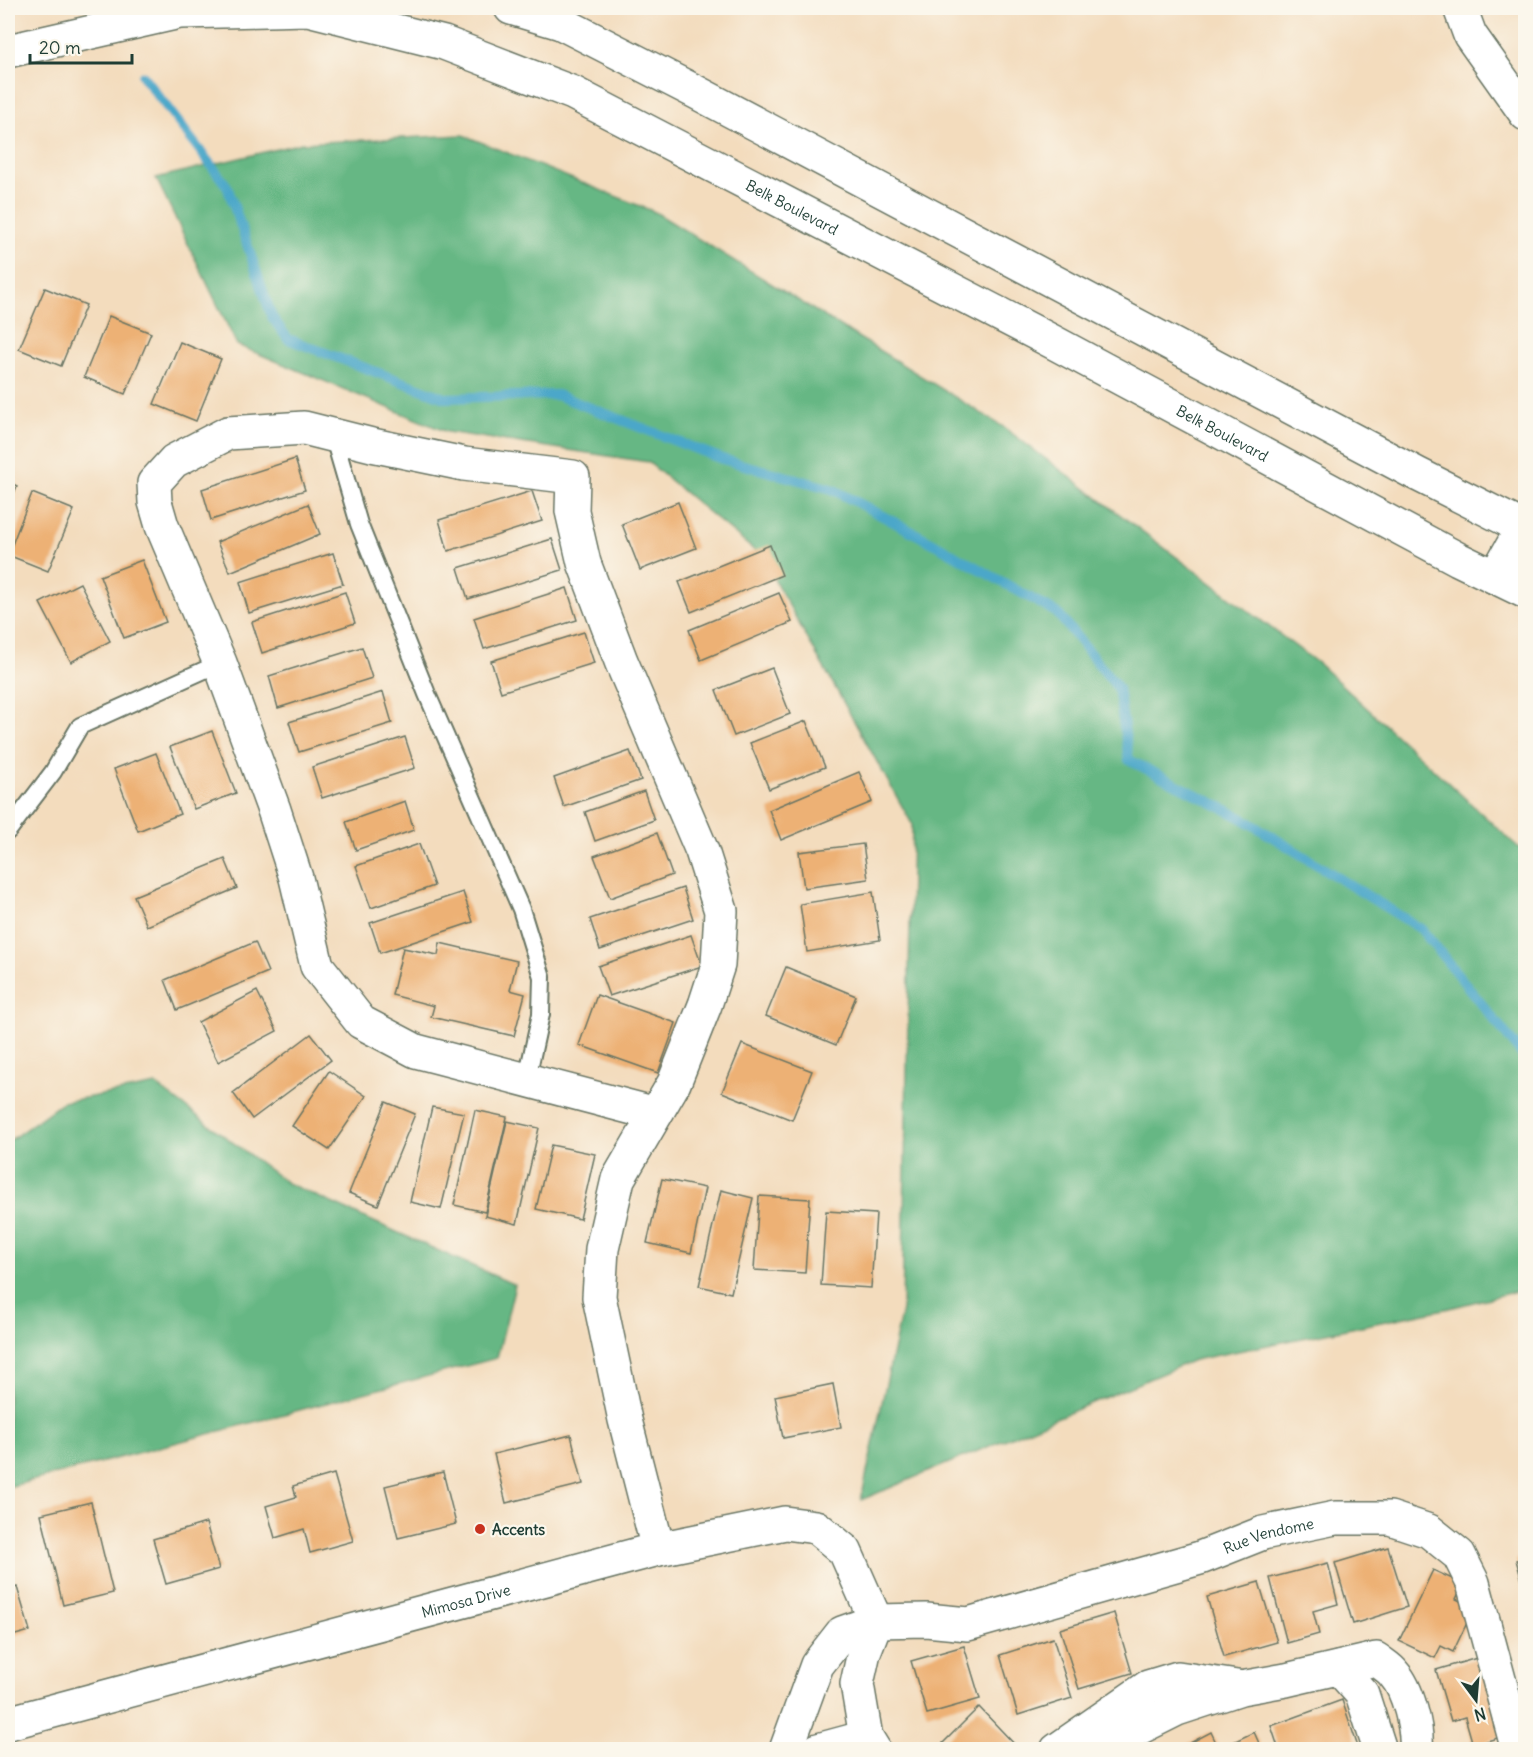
<svg xmlns="http://www.w3.org/2000/svg" width="1533" height="1757" font-family="Delius,sans-serif">
<style>
.forest{fill:#66b784;stroke:#427a5c;stroke-width:1.5}
.lines{fill:none;stroke-linecap:round;stroke-linejoin:round}
.stream{stroke:#4ba7c9;stroke-width:10}
.building{fill:#edb174}
.lane-casing{stroke:#697564;stroke-width:20}
.street-casing{stroke:#697564;stroke-width:36}
.secondary-casing{stroke:#697564;stroke-width:36}
.lane{stroke:#fff;stroke-width:16}
.street{stroke:#fff;stroke-width:33}
.secondary{stroke:#fff;stroke-width:33}
.poi-dot{fill:#c8321e;stroke:#fbf7ec;stroke-width:2}
.labels{text-anchor:middle;dominant-baseline:central;stroke-width:4.5;stroke-linejoin:round;paint-order:stroke}
.street-label{font-size:15px;fill:#1f3d34;stroke:#fbf7ec}
.poi-label{font-size:15px;font-weight:bold;fill:#1f3d34;stroke:#fbf7ec;text-anchor:start}
</style>
<rect width="100%" height="100%" fill="#fbf7ec"/>
<filter id="ink" filterUnits="userSpaceOnUse"><feTurbulence type="fractalNoise" baseFrequency=".0167" numOctaves="2"/><feDisplacementMap in="SourceGraphic" scale="12" xChannelSelector="R" yChannelSelector="G"/><feConvolveMatrix kernelMatrix="1 2 1 2 8 2 1 2 1" color-interpolation-filters="sRGB"/></filter>
<filter id="wash" filterUnits="userSpaceOnUse"><feTurbulence type="fractalNoise" baseFrequency=".008" numOctaves="4" result="noise"/><feDisplacementMap in="SourceGraphic" scale="24" xChannelSelector="R" yChannelSelector="G"/><feGaussianBlur stdDeviation="1.35" result="paint"/><feColorMatrix in="noise" values="0 0 0 0 0 0 0 0 0 0 0 0 0 0 0 0 0 1.4 0 .05"/><feComposite in="paint" operator="in"/></filter>
<g filter="url(#wash)">
<rect width="100%" height="100%" fill="#f3dcbd"/>
<g class="forest">
<path d="M463,135l192,77 347,214 317,238 200,184 6,3v438l-75,19 -256,52 -333,140 41,-190 10,-486 -151,-268 -113,-94 -201,-30 -210,-87 -81,-167 146,-35z"/>
<path d="M156,1085l131,98 228,102 -18,73 -489,129v-345l55,-40z"/>
</g>
<g class="lines">
<path class="stream" d="M143,76l84,110 45,131 16,22 157,59 112,-3 165,64 110,30 103,55 122,69 61,75 11,72 113,58 179,111 105,130"/>
</g>
<g id="blocks">
<g class="building">
<path d="M45,288l41,17 -25,61 -42,-17z"/>
<path d="M109,316l42,17 -26,61 -41,-17z"/>
<path d="M180,342l41,17 -25,62 -42,-17z"/>
<path d="M295,459l10,31 -94,30 -9,-31z"/>
<path d="M8,482l9,4 -9,22z"/>
<path d="M532,491l10,30 -94,30 -9,-31z"/>
<path d="M32,493l42,17 -26,61 -40,-16z"/>
<path d="M678,502l18,46 -56,22 -18,-46z"/>
<path d="M308,504l12,30 -90,38 -13,-30z"/>
<path d="M552,539l10,31 -94,29 -10,-31z"/>
<path d="M770,545l12,30 -91,37 -12,-30z"/>
<path d="M333,553l10,31 -94,29 -9,-31z"/>
<path d="M142,560l24,62 -42,16 -24,-62z"/>
<path d="M80,583l30,58 -39,21 -31,-59z"/>
<path d="M567,588l10,32 -93,29 -10,-31z"/>
<path d="M345,592l10,31 -93,30 -10,-31z"/>
<path d="M779,593l13,29 -91,38 -12,-30z"/>
<path d="M584,632l10,31 -93,29 -10,-31z"/>
<path d="M362,647l10,31 -94,30 -9,-32z"/>
<path d="M772,668l18,46 -56,22 -18,-46z"/>
<path d="M383,692l9,31 -93,29 -10,-30z"/>
<path d="M806,721l19,46 -56,22 -19,-46z"/>
<path d="M212,731l24,62 -42,16 -24,-62z"/>
<path d="M405,737l10,31 -93,30 -10,-31z"/>
<path d="M630,751l11,29 -77,27 -10,-29z"/>
<path d="M156,753l24,61 -42,17 -24,-62z"/>
<path d="M859,772l13,30 -91,38 -12,-30z"/>
<path d="M644,791l10,29 -59,21 -10,-29z"/>
<path d="M405,801l9,29 -58,20 -10,-28z"/>
<path d="M657,833l15,42 -62,23 -16,-42z"/>
<path d="M419,844l15,42 -63,22 -15,-42z"/>
<path d="M863,844l5,35 -64,9 -5,-36z"/>
<path d="M225,859l12,29 -90,38 -13,-30z"/>
<path d="M683,888l10,31 -93,31 -10,-31z"/>
<path d="M463,892l10,30 -93,31 -10,-30z"/>
<path d="M873,892l7,48 -73,12 -7,-48z"/>
<path d="M691,935l11,31 -93,30 -11,-30z"/>
<path d="M255,942l13,30 -91,38 -12,-30z"/>
<path d="M440,943l77,18 -7,29 15,4 -11,42 -83,-19 3,-11 -42,-11 11,-47 35,7z"/>
<path d="M786,967l70,29 -20,49 -70,-29z"/>
<path d="M257,991l20,40 -59,31 -20,-40z"/>
<path d="M597,995l79,28 -18,50 -79,-28z"/>
<path d="M311,1034l20,26 -79,59 -19,-26z"/>
<path d="M742,1044l70,27 -20,49 -70,-28z"/>
<path d="M329,1071l37,25 -37,54 -37,-24z"/>
<path d="M386,1102l29,12 -37,91 -29,-12z"/>
<path d="M432,1107l32,6 -23,96 -31,-7z"/>
<path d="M475,1110l32,7 -22,95 -31,-7z"/>
<path d="M507,1121l32,7 -22,96 -32,-8z"/>
<path d="M551,1145l44,9 -15,65 -44,-10z"/>
<path d="M662,1179l43,9 -14,65 -44,-10z"/>
<path d="M721,1190l32,8 -22,95 -32,-7z"/>
<path d="M759,1196l51,3 -5,74 -51,-3z"/>
<path d="M826,1211l50,3 -5,74 -50,-3z"/>
<path d="M833,1384l8,43 -58,11 -8,-42z"/>
<path d="M571,1435l12,49 -77,19 -12,-49z"/>
<path d="M443,1472l13,52 -58,14 -13,-52z"/>
<path d="M334,1474l19,67 -43,12 -6,-24 -29,9 -9,-32 30,-9 -3,-11z"/>
<path d="M91,1502l22,91 -50,12 -22,-91z"/>
<path d="M206,1523l13,46 -53,15 -13,-45z"/>
<path d="M1388,1547l19,60 -54,17 -18,-61z"/>
<path d="M1526,1557v34h-1l-9,-31z"/>
<path d="M1328,1563l10,41 -25,7 6,23 -32,9 -17,-65z"/>
<path d="M1433,1570l30,14 -7,15 18,9 -21,44 -12,-6 -6,12 -36,-17z"/>
<path d="M1259,1582l18,60 -53,15 -17,-60z"/>
<path d="M17,1587l13,44 -22,6v-47z"/>
<path d="M1114,1613l18,60 -53,16 -19,-60z"/>
<path d="M1053,1638l19,60 -54,17 -18,-60z"/>
<path d="M964,1646l16,53 -53,15 -16,-53z"/>
<path d="M1484,1656l24,79 -35,10 -8,-28 -14,4 -15,-51z"/>
<path d="M1342,1700l17,50h-80l-8,-24z"/>
<path d="M979,1707l41,43h-84z"/>
<path d="M1211,1732l8,17 35,-17 8,18h-71l-3,-6z"/>
</g>
</g>
</g>
<g filter="url(#ink)">
<use href="#blocks" fill-opacity="0" stroke="#697564" stroke-width="1.5"/>
<g class="lines">
<g class="lane-casing">
<g id="lane">
<path d="M333,435l26,89 68,170 94,215 21,68 -1,37 -14,64"/>
<path d="M8,831l45,-59 27,-46 140,-63"/>
</g>
</g>
<g class="street-casing">
<g id="street">
<path d="M1460,8l10,27 56,79"/>
<path d="M1495,577l31,-55"/>
<path d="M656,1114l-240,-63 -55,-29 -44,-56 -21,-88 -22,-68 -54,-147 -58,-137 -7,-24 -1,-19 20,-22 54,-28 76,-5 68,17 92,19 109,13 -1,34 12,52 37,98 81,190 19,60 -3,54 -13,40 -31,78 -56,96 -16,70 -3,48 26,123 33,129"/>
<path d="M1339,1668l23,26 18,56"/>
<path id="s1" d="M8,1723l650,-174 127,-26 31,4 29,24 31,70"/>
<path id="s2" d="M786,1750l31,-85 25,-32 34,-12 50,-1 42,4 232,-66 63,-25 72,-15h55l39,13 30,24 14,28 45,167"/>
<path d="M818,1750l48,-13"/>
<path d="M874,1750l-8,-13 -9,-53 7,-32 12,-31"/>
<path d="M1057,1750l91,-63 30,-9 59,9"/>
<path d="M1111,1750l22,-19 44,-22 64,-21 45,-8 90,-21c6,5 14,9 18,15 14,15 24,55 22,76"/>
</g>
</g>
<g class="secondary-casing">
<g id="secondary">
<path d="M511,8l50,15 135,69 721,382 109,55"/>
<path id="s3" d="M8,51l172,-39 128,-3 136,34 129,50 482,250 403,216 68,33"/>
</g>
</g>
<use href="#lane" class="lane"/>
<use href="#street" class="street"/>
<use href="#secondary" class="secondary"/>
</g>
</g>
<circle class="poi-dot" cx="480" cy="1529" r="6"/>
<g class="labels">
<g class="street-label">
<text stroke="none"><textPath href="#s3" startOffset="830">Belk Boulevard</textPath></text>
<text stroke="none"><textPath href="#s3" startOffset="1316">Belk Boulevard</textPath></text>
<text stroke="none"><textPath href="#s2" startOffset="573">Rue Vendome</textPath></text>
<text stroke="none"><textPath href="#s1" startOffset="474">Mimosa Drive</textPath></text>
</g>
<g class="poi-label">
<text x="492" y="1529">Accents</text>
</g>
</g>
<rect width="1533" height="1757" fill="none" stroke="#fbf7ec" stroke-width="30"/>
<g transform="translate(1476 1700) rotate(164)" stroke="#fbf7ec" stroke-width="4.5" paint-order="stroke">
<path d="M0-4.5L10 22L0 15L-10 22Z" fill="#1f3d34"/>
<text y="-9" font-size="16" font-weight="bold" text-anchor="middle" fill="#1f3d34">N</text>
</g>
<path d="M30 54v9h102v-9" fill="none" stroke="#1f3d34" stroke-width="3"/>
<text x="39" y="54" font-size="18" fill="#1f3d34" stroke="#fbf7ec" stroke-width="4.5" paint-order="stroke">20 m</text>
</svg>
